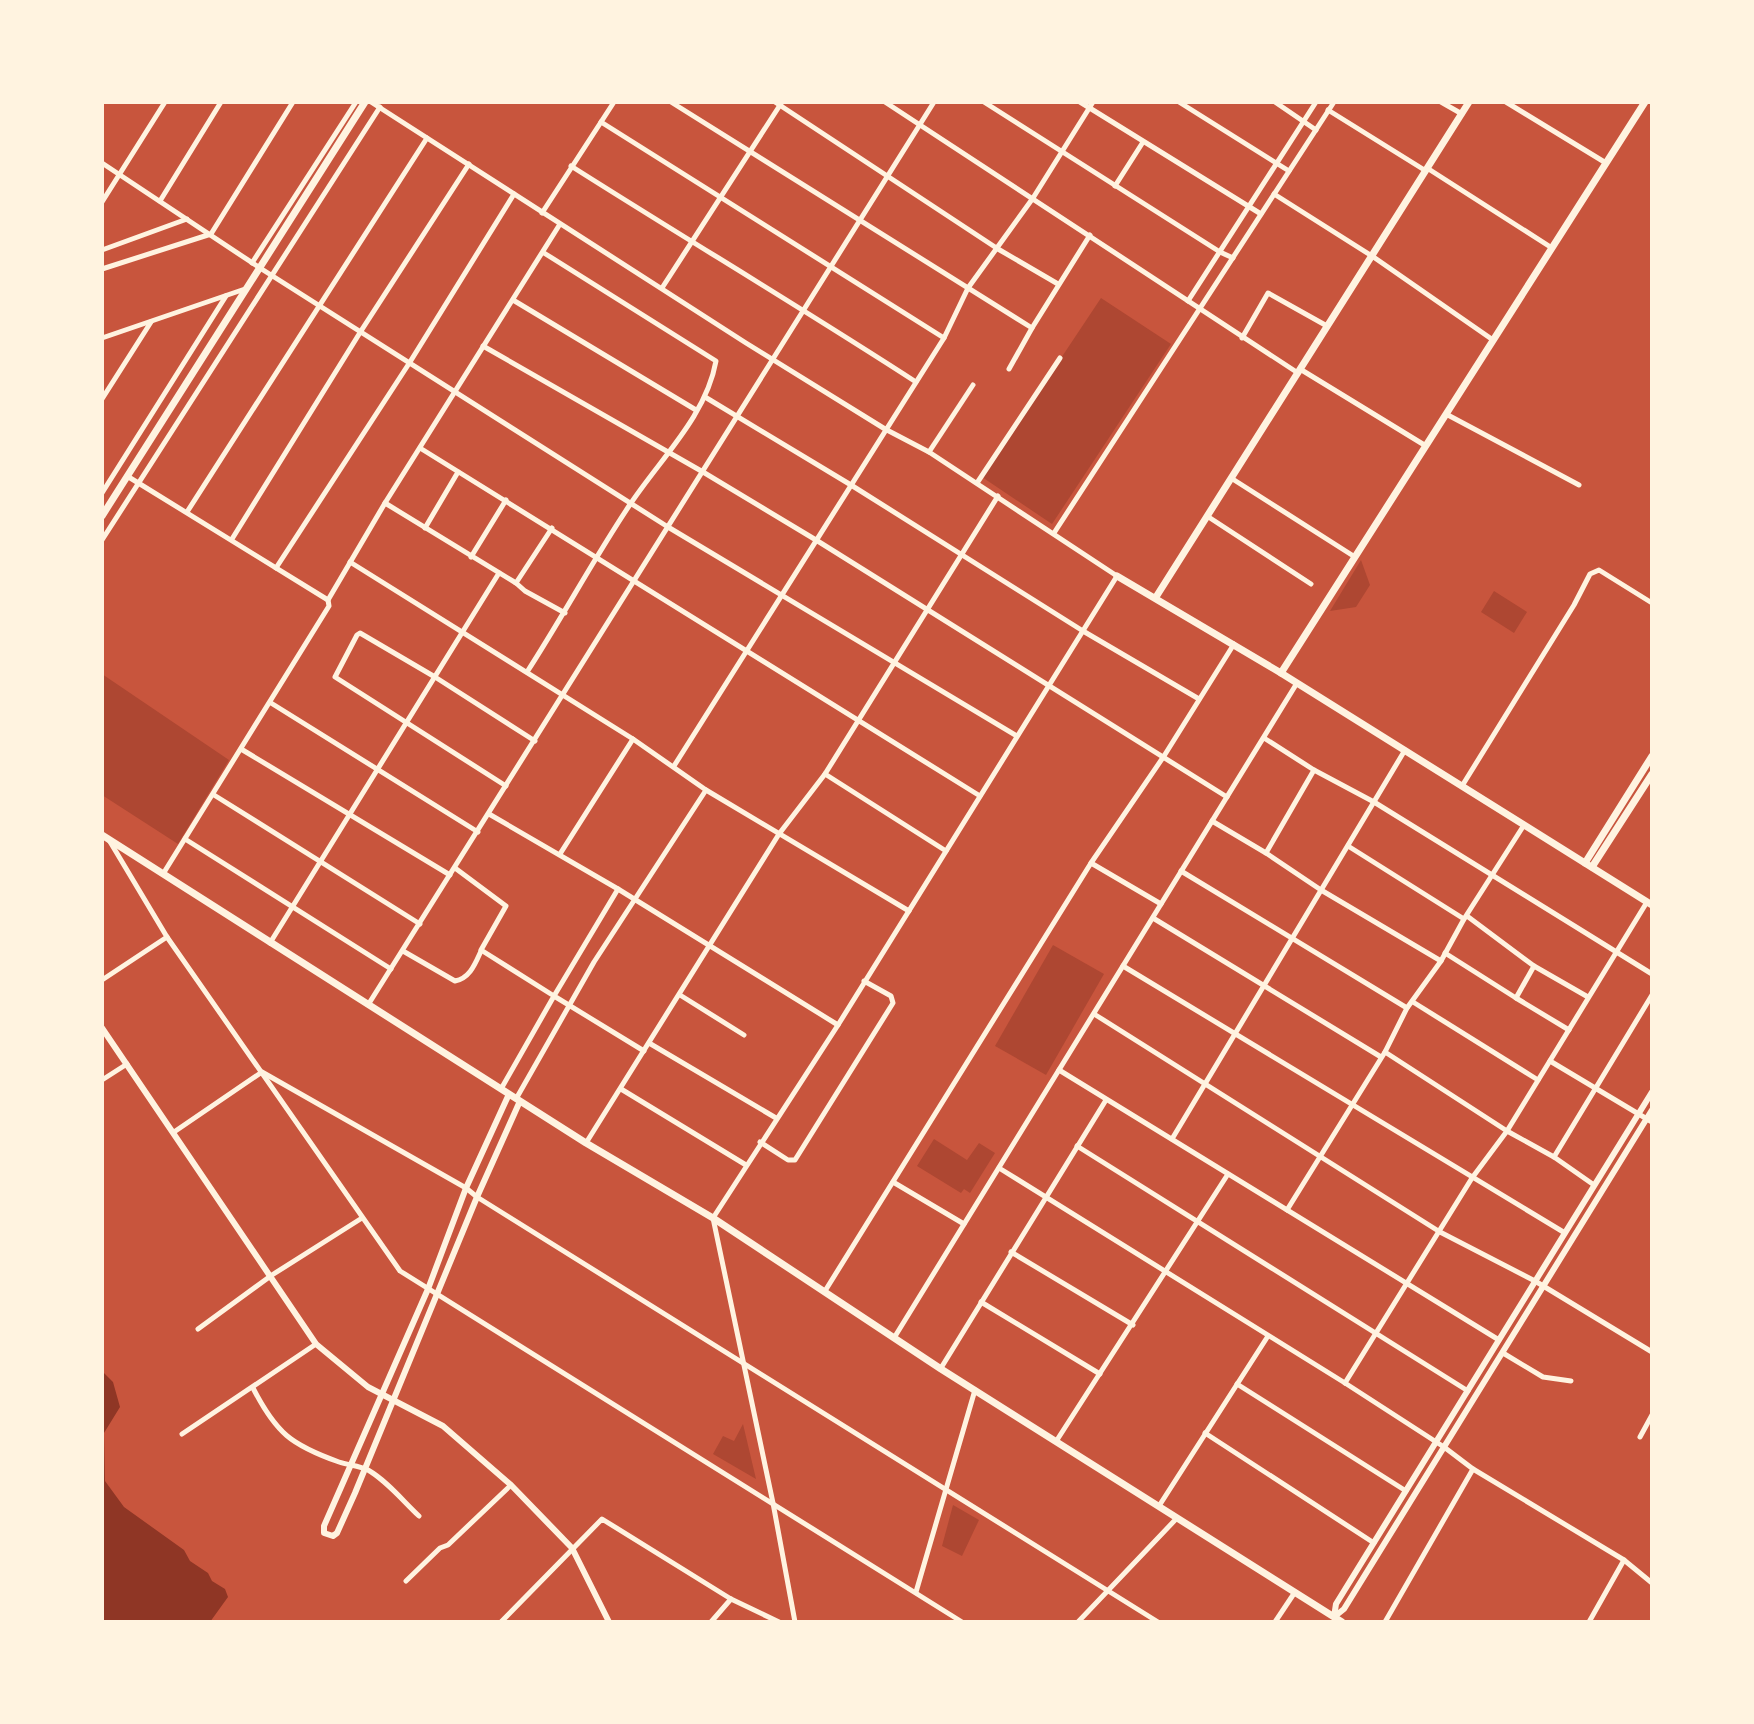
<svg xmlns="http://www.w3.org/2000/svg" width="1754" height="1724" font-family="'DejaVu Sans',sans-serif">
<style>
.green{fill:#ae4732}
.water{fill:#8f3625}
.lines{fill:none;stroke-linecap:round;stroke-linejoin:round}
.minor{stroke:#fff3e0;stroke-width:5}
.tertiary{stroke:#fff3e0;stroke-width:6}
.secondary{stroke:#fff3e0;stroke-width:7}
</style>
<rect width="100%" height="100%" fill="#c8553d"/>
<g class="green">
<path d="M1101,298l70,46 -119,180 -70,-47z"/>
<path d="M1361,560l9,25 -14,22 -26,4z"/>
<path d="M1494,591l33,21 -13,21 -33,-21z"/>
<path d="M102,674l127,86 -51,84 -76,-49z"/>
<path d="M1053,945l51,29 -58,101 -51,-29z"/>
<path d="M934,1139l33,21 12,-17 16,10 -25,40 -6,-4 -3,4 -44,-27z"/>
<path d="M743,1424l13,55 -43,-25 10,-18 11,5z"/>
<path d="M953,1505l26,15 -17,36 -20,-10z"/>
</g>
<path class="water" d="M102,1371l11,11 7,25 -16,26 1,48 19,26 60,43 6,11 18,12 4,8 13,8 3,8 -18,25h-108z"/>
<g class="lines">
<g class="minor">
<path d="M371,102l375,241 139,86 44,23 188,124 -279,449 -125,193 60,285 22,119"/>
<path d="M671,102l361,226 58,-93"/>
<path d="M775,102l223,147 60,35"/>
<path d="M885,102l413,271"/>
<path d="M984,102l236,150 13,6"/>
<path d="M1080,102l181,112"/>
<path d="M1179,102l110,69"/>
<path d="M1275,102l41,28"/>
<path d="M1441,102l21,12"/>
<path d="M1506,102l100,61"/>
<path d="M1328,110l98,61"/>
<path d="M601,122l343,216"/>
<path d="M102,163l158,105 408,259 349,209"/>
<path d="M571,166c115,73 231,142 345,216"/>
<path d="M1427,168l125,80"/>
<path d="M1115,186l28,-44"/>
<path d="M1274,194l98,62 121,84"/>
<path d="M160,201l61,-99"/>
<path d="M102,202l63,-100"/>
<path d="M542,213l72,-111"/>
<path d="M102,250l85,-31"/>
<path d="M252,263l104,-161"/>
<path d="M102,269l109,-35 82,-132"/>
<path d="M662,288l120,-186"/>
<path d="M513,300l183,110"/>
<path d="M1188,301l128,-199"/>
<path d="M102,338l143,-49"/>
<path d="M1242,338l26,-45 59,33"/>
<path d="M483,346l220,126 113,68 411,257"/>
<path d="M1009,369l23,-41"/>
<path d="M1300,369l126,77"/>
<path d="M705,397l146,88 232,146 116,68"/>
<path d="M102,399l49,-77"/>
<path d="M1446,414l133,71"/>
<path d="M420,448l560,348"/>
<path d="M929,452l44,-67"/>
<path d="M127,476l201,124 57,-97 175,-279"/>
<path d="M1231,478l124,79"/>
<path d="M977,483l83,-125"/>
<path d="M102,493l124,-197"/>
<path d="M385,503l131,80 9,8 40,22"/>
<path d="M187,512l240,-374"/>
<path d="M1207,516l104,68"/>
<path d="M425,528l33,-56"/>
<path d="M1054,533l280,-431"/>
<path d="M232,539l129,-208 108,-167"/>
<path d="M102,540l278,-433"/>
<path d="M471,557l35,-57"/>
<path d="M350,562l283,177 73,51 203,121"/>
<path d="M276,568l134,-206 104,-168"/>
<path d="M516,583l36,-55"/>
<path d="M527,672c35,-54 66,-112 102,-166 30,-46 77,-89 87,-145l-172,-108"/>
<path d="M271,703l207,129"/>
<path d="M1264,738l50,32 60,32 278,172"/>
<path d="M241,749l209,126"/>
<path d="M674,766l270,-428 24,-50 65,-90 60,-96"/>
<path d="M825,774l121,77"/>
<path d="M506,786l-171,-109 22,-42 3,-2 75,44 100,64"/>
<path d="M1462,786l112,-181 16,-31 9,-4 53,33"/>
<path d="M214,795l206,129"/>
<path d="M489,814l129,75 220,136"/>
<path d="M1212,821l54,32 55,37 120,71"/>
<path d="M185,839l206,130"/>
<path d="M109,840l58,97 233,334 562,351"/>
<path d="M1348,846l116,73"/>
<path d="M1266,853l48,-83"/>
<path d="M560,854l73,-115"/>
<path d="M1091,863l70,41"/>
<path d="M455,868l51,38 -25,44 73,46 -53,93"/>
<path d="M1181,871l226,137"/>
<path d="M163,874l166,-268 -1,-6"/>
<path d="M618,889l-64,107 90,55"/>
<path d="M1467,916l67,50 54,31"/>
<path d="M1153,918l228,139"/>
<path d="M270,943l229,-370"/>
<path d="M403,951l52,30c15,-3 20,-17 26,-30"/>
<path d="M1445,953l71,45 18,-32"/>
<path d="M1123,966l442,267"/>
<path d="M102,980l65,-43"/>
<path d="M680,995l64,40"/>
<path d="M1516,998l53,32"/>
<path d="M1413,1002l125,78"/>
<path d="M368,1005l566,-903"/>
<path d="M1094,1014l346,218 95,49 117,71"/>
<path d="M649,1043l127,75"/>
<path d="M1385,1052l122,79 47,26 40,28"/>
<path d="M1550,1061l102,61"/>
<path d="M1059,1070l440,270"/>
<path d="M102,1080l25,-16"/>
<path d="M621,1089l125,76"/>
<path d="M516,1099l78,-137 112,-172"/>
<path d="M174,1132l88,-60 204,116 11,9 681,425"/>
<path d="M1172,1139l233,-389"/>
<path d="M760,1142l28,18h7l98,-157 -2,-7 -27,-15"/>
<path d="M586,1143l193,-309 46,-60 173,-278"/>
<path d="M1077,1146l391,245"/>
<path d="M1554,1157l98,-162"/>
<path d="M999,1168l346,215 99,64 29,22 151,91 28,23"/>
<path d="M893,1182l71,42"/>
<path d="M1287,1210l98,-158 22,-44 34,-47 23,-42 60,-94"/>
<path d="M1011,1252l122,73"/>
<path d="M825,1291l266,-428 73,-107 70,-112"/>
<path d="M981,1302l119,72"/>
<path d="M198,1329l74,-54 90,-57"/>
<path d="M894,1338l403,-655"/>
<path d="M1503,1353l40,24 28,4"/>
<path d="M941,1368l165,-268"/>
<path d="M1345,1383l127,-205 35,-47 140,-229"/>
<path d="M1237,1384l169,107"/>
<path d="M253,1388c23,45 38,57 86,74 9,3 21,4 29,8 19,11 35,31 51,46"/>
<path d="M1205,1433l169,110"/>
<path d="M182,1434l134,-90"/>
<path d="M1640,1437l12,-22"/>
<path d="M1057,1440l171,-266"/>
<path d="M1159,1506l109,-170"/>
<path d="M406,1581l34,-33 8,-3 63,-60"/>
<path d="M916,1592l59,-202"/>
<path d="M501,1622l101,-103 129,80 48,23"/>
<path d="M711,1622l20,-23"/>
<path d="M1078,1622l99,-104"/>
<path d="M1275,1622l20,-30"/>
<path d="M1385,1622l88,-153"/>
<path d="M1589,1622l35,-62"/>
</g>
<g class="tertiary">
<path d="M102,1028l214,316 52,43 75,39 68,59 61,63 37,74"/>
<path d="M509,1094l-43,94 -38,101 -104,237v7l9,3 4,-3 18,-40 122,-296 43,-96"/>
<path d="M1334,1617l2,-13 316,-512"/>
<path d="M1334,1617l10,-8 308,-499"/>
</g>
<g class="secondary">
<path d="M102,516l263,-414"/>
<path d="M1117,576l164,97 371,232"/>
<path d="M1156,597l313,-495"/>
<path d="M1281,673l364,-571"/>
<path d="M102,835l484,308 127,75 228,151 401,253"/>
<path d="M1585,863l67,-107"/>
<path d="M1592,867l60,-93"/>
</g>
</g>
<rect width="1754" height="1724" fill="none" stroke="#fff3e0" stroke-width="208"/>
</svg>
